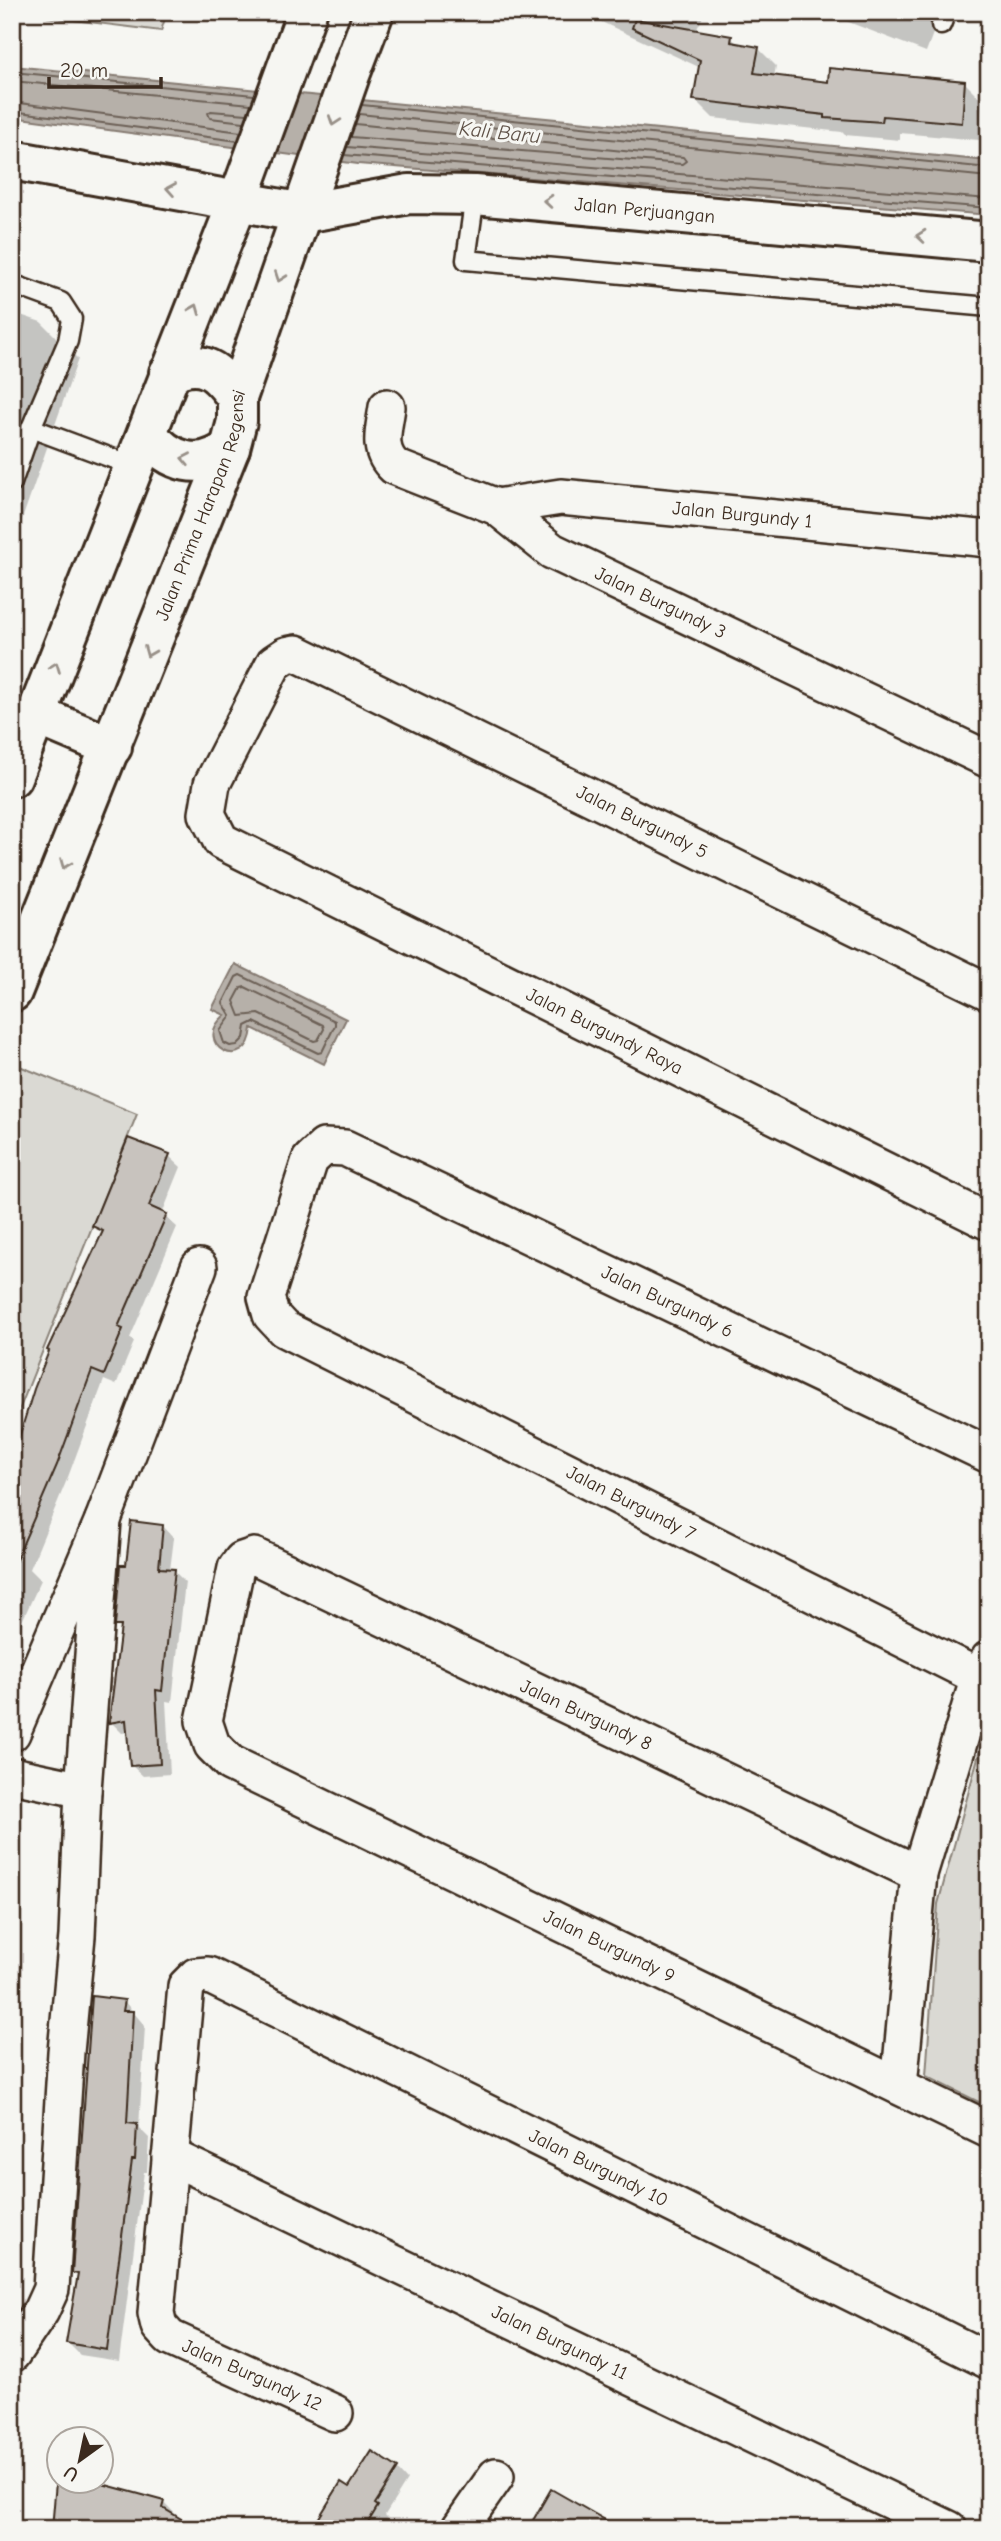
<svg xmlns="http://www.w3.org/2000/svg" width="1001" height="2541" font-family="'Comic Neue',sans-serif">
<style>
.green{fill:#dad9d3;stroke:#8a8278;stroke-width:2}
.water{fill:#b6b0a9;stroke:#857a71;stroke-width:2}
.shadow{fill:#0003}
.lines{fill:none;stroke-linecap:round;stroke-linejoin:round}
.shore{stroke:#6c6056;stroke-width:2}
.building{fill:#c8c3be;stroke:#3b2a1e;stroke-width:2}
.service-casing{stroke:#3b2a1e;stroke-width:23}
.minor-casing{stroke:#3b2a1e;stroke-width:40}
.tertiary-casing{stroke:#3b2a1e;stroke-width:44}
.primary-casing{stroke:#3b2a1e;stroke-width:44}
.service{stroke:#f6f6f2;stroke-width:18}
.minor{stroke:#f6f6f2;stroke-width:35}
.tertiary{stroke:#f6f6f2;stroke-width:38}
.primary{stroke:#f6f6f2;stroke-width:38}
.oneway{stroke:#989088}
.labels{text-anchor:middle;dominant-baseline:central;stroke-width:6;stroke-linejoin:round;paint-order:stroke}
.street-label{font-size:19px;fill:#3b2a1e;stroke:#f6f6f2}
.water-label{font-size:21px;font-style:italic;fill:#605248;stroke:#f6f6f2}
</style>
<rect width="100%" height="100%" fill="#f6f6f2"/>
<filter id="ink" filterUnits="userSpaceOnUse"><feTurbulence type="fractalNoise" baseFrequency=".0143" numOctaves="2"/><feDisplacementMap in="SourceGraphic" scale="14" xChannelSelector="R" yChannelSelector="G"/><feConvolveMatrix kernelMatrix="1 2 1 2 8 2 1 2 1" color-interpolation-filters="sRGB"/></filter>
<g filter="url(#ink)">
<g class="green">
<path d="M49,12h118l-6,19 -113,-14z"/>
<path d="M12,1063l125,51 -125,314z"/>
<path d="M989,1728v379l-63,-31 12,-172 45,-165z"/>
</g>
<g class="water">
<path d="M12,66l977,95v54l-631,-51 -346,-47z"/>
<path d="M235,964l111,55 -22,45 -72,-36c-4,49 -63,16 -27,-13l-13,-6z"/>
</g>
<g class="shadow">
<path d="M580,12h125l-9,19 35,7 8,7 19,3 18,18 -2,11 56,7 134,-2 18,18 -3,40 -79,-7v7l-55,-5 -3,-3 -129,-14 -18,-18 6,-32z"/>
<path d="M832,12h109l-15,40 -88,-34z"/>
<path d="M12,312l29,10 37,37 -66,189z"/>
<path d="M169,1156l12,11 -19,47 15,13 -47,111 4,4 -18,43 -12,-5 -36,97 -38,92 11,11 -29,63v-179l91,-230 -9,-8z"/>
<path d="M163,1526l11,12 -4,32 4,1 11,11 -13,120 -6,-1 4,73 -27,2 -12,-11 -2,-33 -7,1 -11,-11 12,-91 -6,-6 11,-58z"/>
<path d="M124,2001l21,25 -6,102 10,10 -2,34h-3l-25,189 -39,-6 -12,-12 11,-66 -5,-4z"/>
<path d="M397,2469l10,11 -22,35 3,3 -7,11h-67l35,-39z"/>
<path d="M58,2477l2,5h28l76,20 12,13v2l-122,11z"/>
<path d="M533,2517l3,2 63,10h-73z"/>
</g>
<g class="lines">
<g class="shore">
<path d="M12,72l242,23"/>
<path d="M12,81l239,23"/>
<path d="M12,102l229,30"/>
<path d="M362,105l627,63"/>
<path d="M12,111l226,30"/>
<path d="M359,114l630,63"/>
<path d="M244,122l-34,-4 -2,-5 3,-2 36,3"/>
<path d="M351,137l331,27 4,-3 -3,-4 -328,-33"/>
<path d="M347,147l642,52"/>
<path d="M344,155l645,53"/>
<path d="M240,975l95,46v4l-13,27 -4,1 -64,-31 -8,4 -2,12 -7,7 -7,1 -6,-3 -4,-12 11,-15 -8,-13 13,-26z"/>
<path d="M245,987l78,38 1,4 -6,11 -4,1 -55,-27 -19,2 -6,-15 7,-13z"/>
</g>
</g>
<g class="building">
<path d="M635,19l97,17 -1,6 28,5 -5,26 74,9 1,-14 136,13 -3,42 -79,-7 -1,6 -57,-4v-3l-132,-15 7,-40 -68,-32z"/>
<path d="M128,1138l42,16 -21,52 18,8 -49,113 5,2 -19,46 -12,-5 -35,95 -45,104v-109l22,-71 15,-38 -2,-1 56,-119 -11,-5z"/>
<path d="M131,1521l32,4 -4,43 16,1 -13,122 -6,-1 4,74 -30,2 -4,-46 -17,3 12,-97h-6l5,-61h6z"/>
<path d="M92,1996l33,4 -2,11h10l-6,112 10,1 -2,36h-3l-25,190 -41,-7 12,-69 -6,-1z"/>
<path d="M372,2451l26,17 -23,36 3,2 -14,23h-52l29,-47 8,5z"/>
<path d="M56,2482h39l70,19 -2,7 35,21h-146z"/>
<path d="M551,2489l70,40h-93z"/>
</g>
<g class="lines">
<g class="service-casing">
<g id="service">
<path d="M941,25l5,-13"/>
<path d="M475,195l-9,65 523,47"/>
<path d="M12,284l49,18 11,17 -4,22 -37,87 -19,55"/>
<path d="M31,428l102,38"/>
</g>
</g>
<g class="minor-casing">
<g id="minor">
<path id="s1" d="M387,407c-3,23 -11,43 8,60l102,40 55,44 437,209"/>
<path id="s2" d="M497,507l64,-10 428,42"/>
<path id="s3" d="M989,992l-693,-339 -10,2 -12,8 -62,121 -5,30 14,27 768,381"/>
<path id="s4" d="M979,1677l-695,-348 -13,-14 -5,-18 44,-137 14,-13 21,1 644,307"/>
<path d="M12,1733l91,-213 96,-253"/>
<path d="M12,1775l71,15"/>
<path id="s5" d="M919,1874l-665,-318 -12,4 -6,8 -32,153 8,24 18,18 759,367"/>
<path d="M899,2086l20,-212 60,-197 10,-18"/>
<path id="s6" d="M170,2156l779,373"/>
<path d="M12,2354l29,-43 10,-22 15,-237 11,-116 6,-146 20,-270"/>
<path id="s7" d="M335,2413l-165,-75 -11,-12 -3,-13 30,-327 10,-10 12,-1 781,386"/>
<path d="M459,2529l37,-53"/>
</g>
</g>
<g class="tertiary-casing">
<g id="tertiary">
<path d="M169,373c33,-17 49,-2 68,25"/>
<path d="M147,434c23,29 53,38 83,14"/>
<path d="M36,715l76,32"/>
<path d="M12,777l226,-576 69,-189"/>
<path id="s8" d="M12,992l218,-544 7,-27v-23l113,-323 24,-63"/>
</g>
</g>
<g class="primary-casing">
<g id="primary">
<path id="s9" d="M12,160l291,53 106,-19 66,1 514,47"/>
</g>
</g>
<use href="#service" class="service"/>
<use href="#minor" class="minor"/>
<use href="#tertiary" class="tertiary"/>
<use href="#primary" class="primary"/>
</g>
<defs><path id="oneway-chevron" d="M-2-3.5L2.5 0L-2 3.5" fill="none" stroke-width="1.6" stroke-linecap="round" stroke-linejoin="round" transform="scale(1.75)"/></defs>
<g class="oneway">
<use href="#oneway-chevron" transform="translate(334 121) rotate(109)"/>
<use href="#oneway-chevron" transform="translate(171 189) rotate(-170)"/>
<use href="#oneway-chevron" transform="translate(548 201) rotate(-175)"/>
<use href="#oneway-chevron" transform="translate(921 236) rotate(-175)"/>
<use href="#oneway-chevron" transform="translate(280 277) rotate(110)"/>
<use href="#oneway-chevron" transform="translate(195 309) rotate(-68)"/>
<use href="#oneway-chevron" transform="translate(186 459) rotate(-169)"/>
<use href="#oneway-chevron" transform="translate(149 652) rotate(112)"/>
<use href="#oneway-chevron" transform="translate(55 667) rotate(-69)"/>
<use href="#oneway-chevron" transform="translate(65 864) rotate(112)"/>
</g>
</g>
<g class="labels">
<g class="street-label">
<text stroke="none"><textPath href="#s9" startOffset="640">Jalan Perjuangan</textPath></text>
<text stroke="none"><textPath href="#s8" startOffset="523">Jalan Prima Harapan Regensi</textPath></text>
<text stroke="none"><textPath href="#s2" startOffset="247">Jalan Burgundy 1</textPath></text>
<text stroke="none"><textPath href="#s1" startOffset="364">Jalan Burgundy 3</textPath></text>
<text transform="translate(642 822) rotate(26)">Jalan Burgundy 5</text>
<text stroke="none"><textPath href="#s3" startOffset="1421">Jalan Burgundy Raya</textPath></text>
<text stroke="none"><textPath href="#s4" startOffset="1356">Jalan Burgundy 6</textPath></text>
<text transform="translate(631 1503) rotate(27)">Jalan Burgundy 7</text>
<text transform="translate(586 1715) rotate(25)">Jalan Burgundy 8</text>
<text stroke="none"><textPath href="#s5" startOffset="1388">Jalan Burgundy 9</textPath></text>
<text stroke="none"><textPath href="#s7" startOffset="1001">Jalan Burgundy 10</textPath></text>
<text stroke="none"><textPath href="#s6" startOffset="432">Jalan Burgundy 11</textPath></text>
<text transform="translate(252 2375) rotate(24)">Jalan Burgundy 12</text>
</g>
<g class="water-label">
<text transform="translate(500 132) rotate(6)">Kali Baru</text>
</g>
</g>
<rect width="1001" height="2541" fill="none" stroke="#f6f6f2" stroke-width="42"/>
<rect x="21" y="21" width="959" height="2499" fill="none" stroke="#3b2a1e" stroke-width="2.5" filter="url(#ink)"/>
<g transform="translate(80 2460) rotate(213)"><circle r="33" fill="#f6f6f2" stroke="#aba49d" stroke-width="2"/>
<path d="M0-5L12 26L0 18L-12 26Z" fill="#3b2a1e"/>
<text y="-10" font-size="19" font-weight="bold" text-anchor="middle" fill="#3b2a1e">U</text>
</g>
<path d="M49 77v10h112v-10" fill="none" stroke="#3b2a1e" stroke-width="3.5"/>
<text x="60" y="77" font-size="21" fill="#3b2a1e" stroke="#f6f6f2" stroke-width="5" paint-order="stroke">20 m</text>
</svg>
